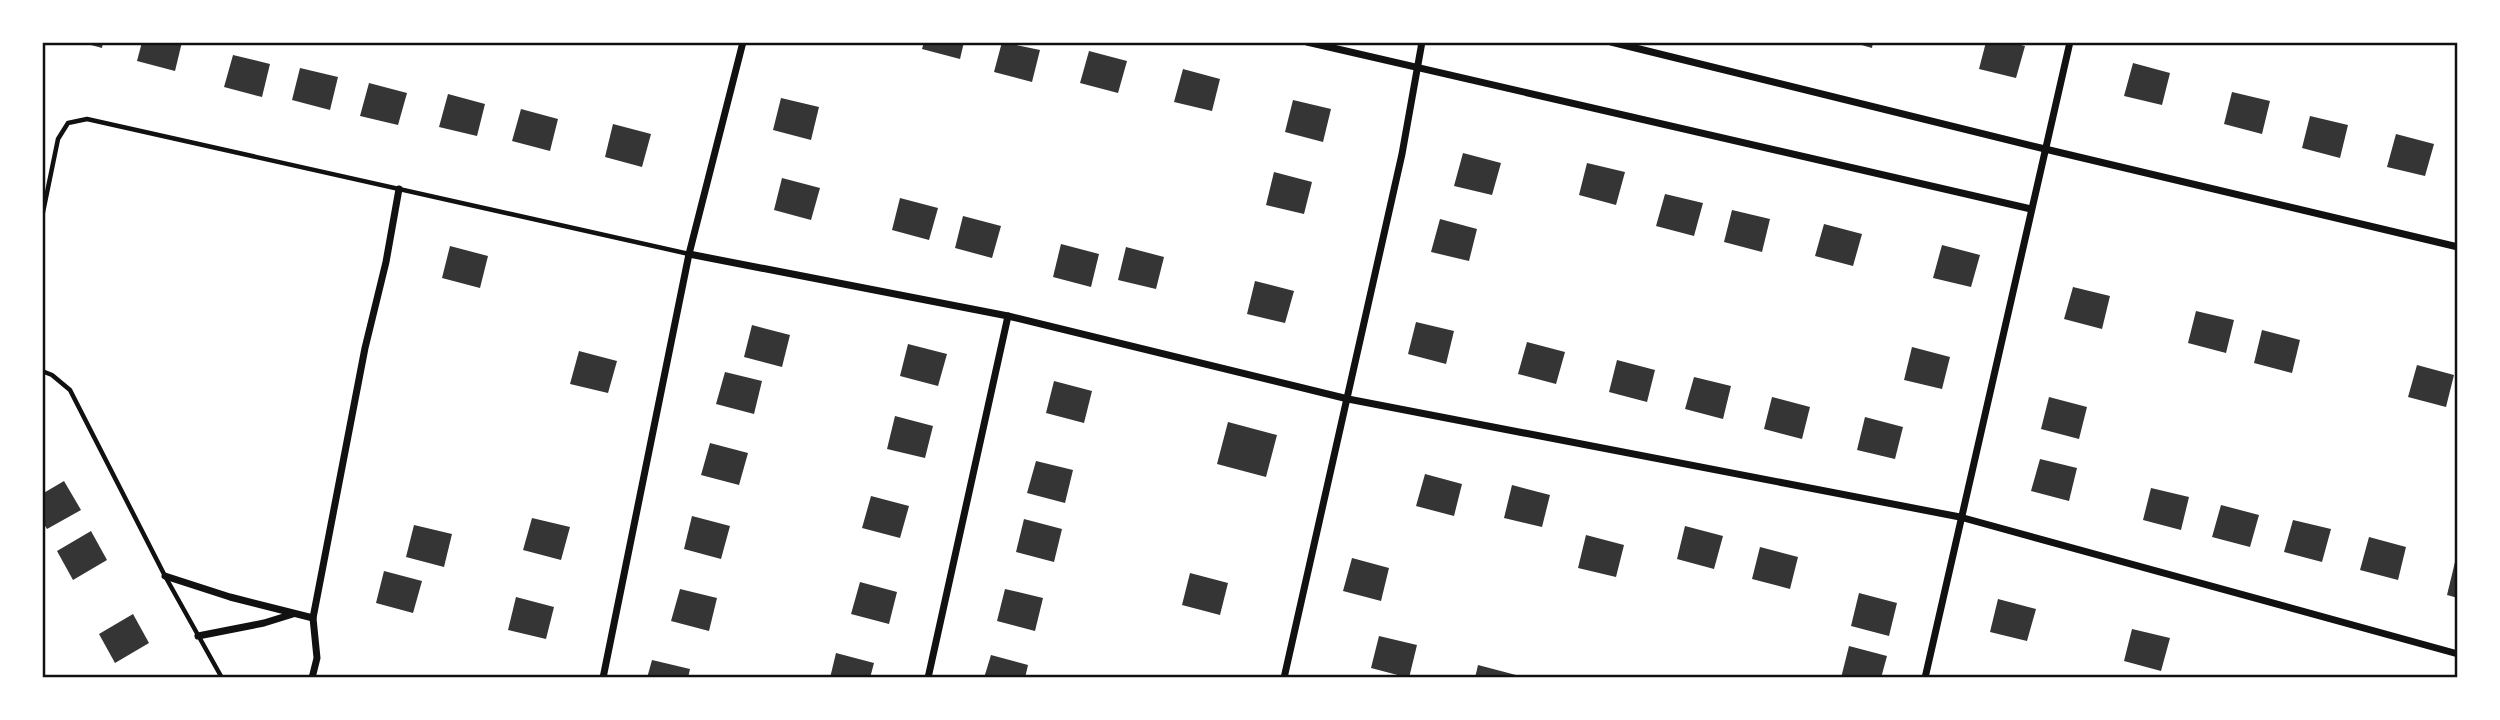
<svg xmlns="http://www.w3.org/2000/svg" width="2500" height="720" font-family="'Alegreya Sans',sans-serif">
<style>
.building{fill:#353535}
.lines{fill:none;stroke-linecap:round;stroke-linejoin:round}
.service{stroke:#111;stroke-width:4.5}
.minor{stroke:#111;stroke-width:7}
.neatline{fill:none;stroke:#111;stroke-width:2.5}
</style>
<rect width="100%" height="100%" fill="#fff"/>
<g class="building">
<path d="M80,42h23l-1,6z"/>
<path d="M142,42h40l-7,29 -38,-10z"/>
<path d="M924,42h40l-4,17 -38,-10z"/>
<path d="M1002,42l38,8 -8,32 -38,-10z"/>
<path d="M1851,42h22l-1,6z"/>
<path d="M1986,42h23l16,4 -9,32 -37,-9z"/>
<path d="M1089,51l38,10 -9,32 -38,-10z"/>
<path d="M233,55l37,9 -8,33 -38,-10z"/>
<path d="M2133,63l37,10 -8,32 -38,-9z"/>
<path d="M300,68l38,9 -8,33 -38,-10z"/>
<path d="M1183,69l37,10 -8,32 -38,-9z"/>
<path d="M369,83l38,10 -9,32 -38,-9z"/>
<path d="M2232,92l38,9 -8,33 -38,-10z"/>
<path d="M448,94l37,10 -8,32 -38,-9z"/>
<path d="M781,98l38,9 -8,33 -38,-10z"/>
<path d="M1293,100l38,9 -8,33 -38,-10z"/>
<path d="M521,109l37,10 -8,32 -38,-10z"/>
<path d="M2310,116l38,9 -8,33 -38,-10z"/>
<path d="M613,124l38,10 -9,33 -37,-10z"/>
<path d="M2396,134l38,10 -9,32 -38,-9z"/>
<path d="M1463,153l38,10 -9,32 -38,-9z"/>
<path d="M1587,163l38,9 -9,33 -37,-10z"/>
<path d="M1274,172l38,10 -8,32 -38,-9z"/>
<path d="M782,178l38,10 -9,32 -37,-10z"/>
<path d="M1665,194l38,9 -9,33 -38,-10z"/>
<path d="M900,198l38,10 -9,32 -37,-10z"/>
<path d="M1732,210l38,9 -8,33 -38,-10z"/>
<path d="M963,216l38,10 -9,32 -37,-10z"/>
<path d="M1440,219l37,10 -8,32 -38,-9z"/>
<path d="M1824,224l38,10 -9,32 -38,-10z"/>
<path d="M1061,244l38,10 -8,33 -38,-10z"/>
<path d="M1942,245l38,10 -9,32 -38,-9z"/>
<path d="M450,246l38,10 -8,32 -38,-10z"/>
<path d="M1126,247l38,10 -8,32 -38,-9z"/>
<path d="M1255,281l39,10 -9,32 -38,-9z"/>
<path d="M2073,287l37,9 -8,33 -38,-10z"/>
<path d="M2196,311l38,9 -8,33 -38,-10z"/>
<path d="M1416,322l38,9 -8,33 -38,-10z"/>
<path d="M752,325l38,10 -8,32 -38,-10z"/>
<path d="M2262,330l38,10 -8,33 -38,-10z"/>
<path d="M1527,342l38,10 -9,32 -38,-10z"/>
<path d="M908,344l39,10 -9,32 -38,-10z"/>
<path d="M1912,347l38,10 -8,32 -38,-9z"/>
<path d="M579,351l38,10 -9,32 -38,-9z"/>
<path d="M1617,360l38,10 -8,32 -38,-10z"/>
<path d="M2417,365l37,10 -8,32 -38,-10z"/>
<path d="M725,372l37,9 -8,33 -38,-10z"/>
<path d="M1694,377l37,9 -8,33 -38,-10z"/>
<path d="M1054,381l38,10 -8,32 -38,-10z"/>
<path d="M1772,397l38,10 -8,32 -38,-10z"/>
<path d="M2049,397l38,10 -8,32 -38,-10z"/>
<path d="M895,416l38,10 -8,32 -38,-9z"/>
<path d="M1865,417l38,10 -8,32 -38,-9z"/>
<path d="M1228,422l49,13 -11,42 -49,-13z"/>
<path d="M710,443l38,10 -9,32 -38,-10z"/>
<path d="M2040,459l37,9 -8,33 -38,-10z"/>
<path d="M1036,461l37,9 -8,33 -38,-10z"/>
<path d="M1425,474l37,10 -8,32 -38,-10z"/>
<path d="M64,481l17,29 -34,19 -5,-8v-27z"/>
<path d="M1512,485l38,10 -8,32 -38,-9z"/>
<path d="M2151,488l38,9 -8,33 -38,-10z"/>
<path d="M871,496l38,10 -9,32 -38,-10z"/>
<path d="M2221,505l38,10 -9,32 -38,-10z"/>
<path d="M692,516l38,10 -9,33 -37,-10z"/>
<path d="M532,518l38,9 -9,33 -38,-10z"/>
<path d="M1024,519l38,10 -8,33 -38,-10z"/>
<path d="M2293,520l38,9 -9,33 -38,-10z"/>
<path d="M414,525l38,9 -8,33 -38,-10z"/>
<path d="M1685,526l38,10 -9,33 -37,-10z"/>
<path d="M91,531l16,29 -34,20 -16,-29z"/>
<path d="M1586,535l38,10 -8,32 -38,-9z"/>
<path d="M2369,537l37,10 -8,33 -38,-10z"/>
<path d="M1760,547l38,10 -8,32 -38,-10z"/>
<path d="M1352,558l37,10 -8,33 -38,-10z"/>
<path d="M2455,562l3,1v35l-11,-3z"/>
<path d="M384,571l38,10 -9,32 -37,-10z"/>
<path d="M1190,573l38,10 -8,32 -38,-10z"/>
<path d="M860,582l37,10 -8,32 -38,-10z"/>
<path d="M680,589l37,9 -8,33 -38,-10z"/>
<path d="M1005,589l38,9 -8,33 -38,-10z"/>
<path d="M1859,593l38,10 -8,33 -38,-10z"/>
<path d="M516,597l38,10 -8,32 -38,-9z"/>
<path d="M1998,599l38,10 -9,32 -37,-9z"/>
<path d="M133,614l16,29 -34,20 -16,-29z"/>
<path d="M2132,629l38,9 -9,33 -37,-10z"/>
<path d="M1379,636l38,9 -8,33 -38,-10z"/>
<path d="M1849,646l38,10 -6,22h-40z"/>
<path d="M836,653l38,10 -4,15h-40z"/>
<path d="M991,655l37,10 -3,13h-41z"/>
<path d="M652,660l38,9 -2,9h-41z"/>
<path d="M1478,665l38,10 -1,3h-40z"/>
</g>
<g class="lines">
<g class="service">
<path d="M42,217l16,-78 10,-16 19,-4 602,135"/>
<path d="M42,371l10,4 18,15 95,186 57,102"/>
</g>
<g class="minor">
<path d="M1307,42l724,167"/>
<path d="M1611,42l434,107 413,98"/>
<path d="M689,254l319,62 340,83 612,118 498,137"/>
<path d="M165,576l65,21 83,21"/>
<path d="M198,636l66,-13 29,-9"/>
<path d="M312,678l5,-20 -4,-40 52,-270 21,-86 13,-73"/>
<path d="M603,678l86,-424 54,-212"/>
<path d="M928,678l80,-362"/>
<path d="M1284,678l118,-524 20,-112"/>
<path d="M1925,678l145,-636"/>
</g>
</g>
<rect width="2500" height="720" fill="none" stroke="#ffffff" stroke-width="88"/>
<rect x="44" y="44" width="2412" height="632" class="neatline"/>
</svg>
